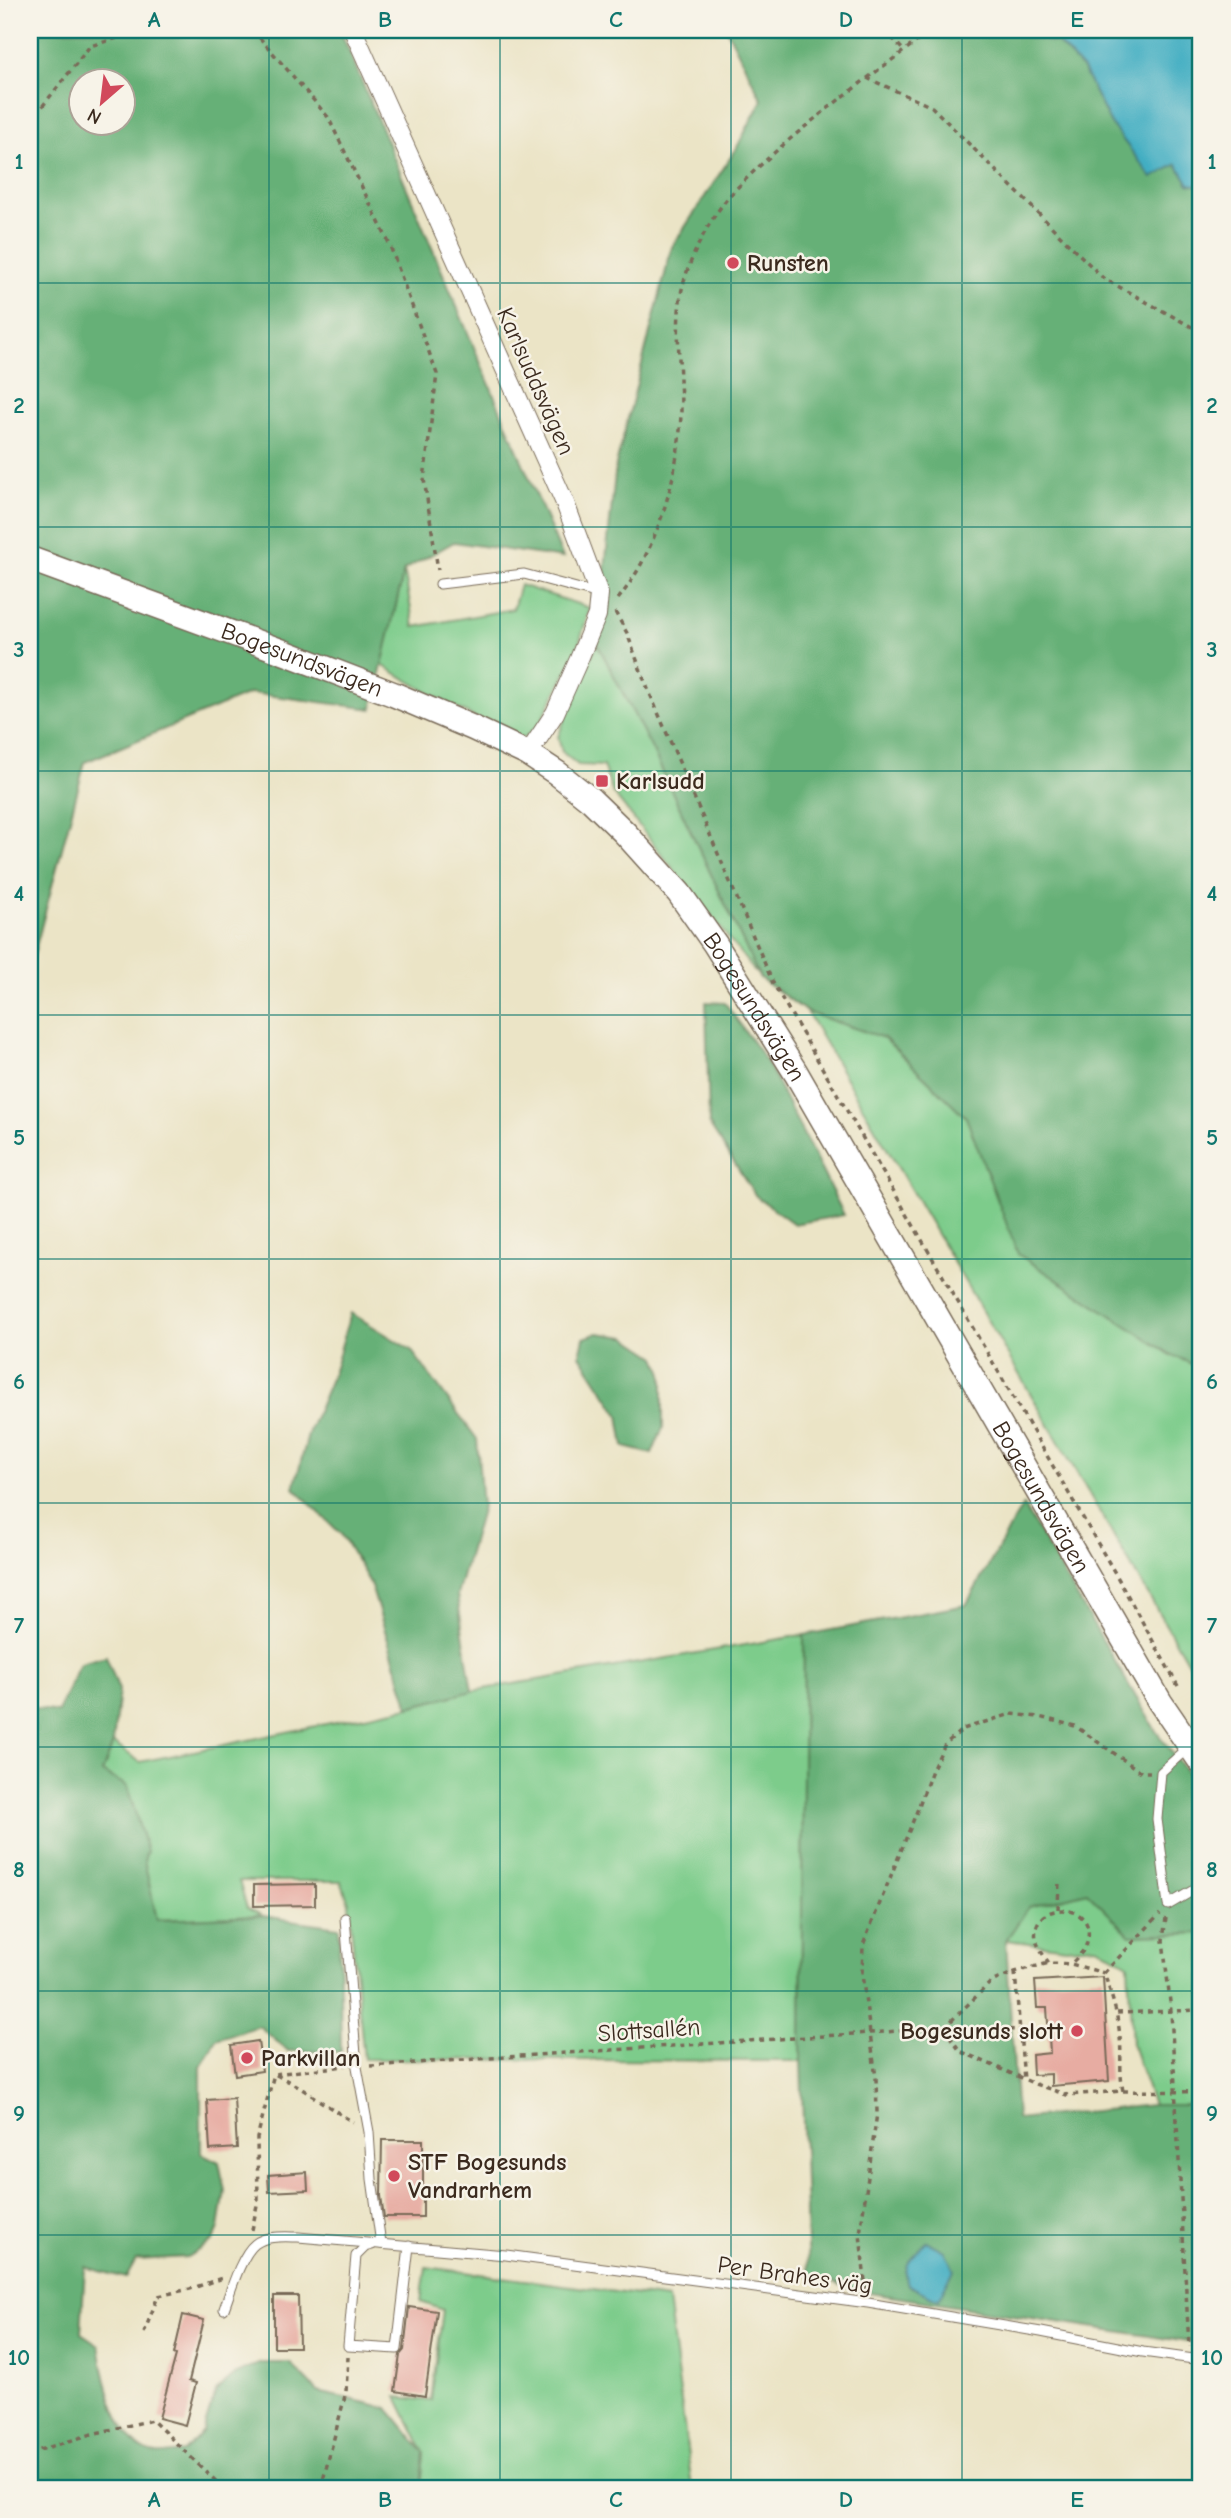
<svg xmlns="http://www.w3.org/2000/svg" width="1231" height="2518" font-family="'Comic Neue',sans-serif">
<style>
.green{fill:#7dcc8b;stroke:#5c7b54;stroke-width:2}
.forest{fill:#66b077;stroke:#506d4a;stroke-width:2;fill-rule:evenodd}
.water{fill:#43aec2;stroke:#3f6c70;stroke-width:2}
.building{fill:#e7aca2}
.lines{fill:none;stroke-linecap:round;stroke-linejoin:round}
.lane-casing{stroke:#796b59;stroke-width:11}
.street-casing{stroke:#796b59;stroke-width:20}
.secondary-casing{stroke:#796b59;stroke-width:27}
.path{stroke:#796b59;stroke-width:3.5;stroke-dasharray:5 5;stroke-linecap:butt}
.lane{stroke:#fff;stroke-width:9}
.street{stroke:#fff;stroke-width:18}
.secondary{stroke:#fff;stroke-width:24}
.grid{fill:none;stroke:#0f766e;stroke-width:2;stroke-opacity:0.55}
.poi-dot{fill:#d1495b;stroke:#f7f3e8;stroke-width:2.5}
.labels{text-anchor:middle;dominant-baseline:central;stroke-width:5;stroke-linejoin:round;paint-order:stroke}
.poi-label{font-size:24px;font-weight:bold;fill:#3b2a1e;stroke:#f7f3e8;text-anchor:start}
.street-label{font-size:24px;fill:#3b2a1e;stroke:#f7f3e8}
.neatline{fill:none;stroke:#0f766e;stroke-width:2.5}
.grid-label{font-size:23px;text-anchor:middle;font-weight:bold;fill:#0f766e}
</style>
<rect width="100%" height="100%" fill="#f7f3e8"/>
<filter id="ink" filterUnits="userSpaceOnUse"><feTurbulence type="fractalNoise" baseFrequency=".0143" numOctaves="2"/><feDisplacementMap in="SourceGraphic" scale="14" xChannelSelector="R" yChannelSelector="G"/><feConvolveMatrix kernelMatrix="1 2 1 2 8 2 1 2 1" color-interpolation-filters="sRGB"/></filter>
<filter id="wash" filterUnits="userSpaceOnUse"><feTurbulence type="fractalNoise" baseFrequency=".00686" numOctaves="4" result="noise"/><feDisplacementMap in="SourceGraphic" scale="28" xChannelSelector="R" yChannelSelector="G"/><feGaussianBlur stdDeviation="1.57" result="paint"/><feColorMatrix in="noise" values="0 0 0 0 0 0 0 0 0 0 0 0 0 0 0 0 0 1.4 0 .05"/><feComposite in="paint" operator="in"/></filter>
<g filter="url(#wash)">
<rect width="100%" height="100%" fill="#ebe4c6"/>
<g class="green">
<path d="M404,570l10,57 99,-18 7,-24 70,23 -15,48 -37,71 -18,13 -70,-35 -68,-40z"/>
<path d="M597,643l55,106 108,229 -147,-185 -10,-27 -25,-1 -16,-13 -4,-15 15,-40z"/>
<path d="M807,1012l77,26 82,79 53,137 151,100 31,14v317z"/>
<path d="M804,1635l-3,426 -437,-2 -15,-156 -8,-22h-102l8,27 16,8 -106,4 -13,-59 -42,-88 11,-30 27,19 269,-55 63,-16z"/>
<path d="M1087,1892l43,43 71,-2v172h-48l-21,-60 -4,-81 -31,-18 -31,2 -60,-8 22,-33z"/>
<path d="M426,2267l242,32 24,189h-271l3,-36 -27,-55 34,4 12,-91 -22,-8z"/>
</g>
<g class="forest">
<path d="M30,30h310l223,528 -109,-16 -50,28 -32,139 -121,-16 -166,69 -55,207zM80,80h42v42h-42z"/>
<path d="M727,30h293l8,7 30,6 25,26 28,55 41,53 25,-13 12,20 12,2v1182l-31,-14 -152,-100 -52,-137 -82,-79 -77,-26 -47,-34 -108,-229 -55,-106 19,-178 56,-218 64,-98 26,-49z"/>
<path d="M706,1002l19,1 42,59 77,153 -50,9 -38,-28 -47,-72z"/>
<path d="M351,1313l60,37 66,89 5,68 -25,88 15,96 -63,16 -39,-124 -29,-49 -47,-46 15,-57 24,-57z"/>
<path d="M598,1333l28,4 30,20 7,16v55l-11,26 -28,-7 -5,-32 -39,-60 4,-17z"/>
<path d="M1023,1505l133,226 45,61v141l-71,2 -43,-43 -58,15 -23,33 11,179 135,-14h49v239l-338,-52 -55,-17 -7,-214 3,-426 162,-30z"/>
<path d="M106,1656l13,34 -6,53 -11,29 25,14 20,65 -3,10 13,59 106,-4 76,11 2,125 -53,-1 -29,-25 -43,13 -15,28v86l18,9 6,29 -6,37 -6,13 -26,16 -51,3 -10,18 -41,-11 -4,66 18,12c4,30 20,106 58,109 8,1 18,-2 27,-2l19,-20 13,-41 20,-17 25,-11h29l28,29 70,16 36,44 -3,36h-391v-780l28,4 22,-49z"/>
</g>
<g class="water">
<path d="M1020,30h181v156l-12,-2 -12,-20 -25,14 -41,-54 -28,-55 -25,-26 -30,-6z"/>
<path d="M927,2242l18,9 9,19 -16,30 -30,-15c-7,-20 5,-31 19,-43z"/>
</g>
<g id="blocks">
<g class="building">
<path d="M315,1884v21l-61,1v-21z"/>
<path d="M1103,1977l6,104 -58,5v-12l-18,1 -1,-20 18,-2 -3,-45h-10l-2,-27z"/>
<path d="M258,2041l4,30 -27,4 -4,-30z"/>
<path d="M234,2098l3,50 -27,2 -3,-50z"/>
<path d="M382,2140h41v77h-39l-3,-21z"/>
<path d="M307,2172l1,18 -39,2 -1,-17z"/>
<path d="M274,2296h24l1,51h-25z"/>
<path d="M409,2307l28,4 -12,85 -30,-5 5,-36 4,-5z"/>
<path d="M183,2315l21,5 -15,61 7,2 -11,42 -26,-7 17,-63 -2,-1z"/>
</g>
</g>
</g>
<g filter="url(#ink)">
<use href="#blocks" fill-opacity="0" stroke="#796b59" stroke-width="2"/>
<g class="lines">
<g class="lane-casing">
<g id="lane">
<path d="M440,584l84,-10 75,20"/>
<path d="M1189,1747l-28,25 -4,47 11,86 24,-14 9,-2"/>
<path d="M345,1918l12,149 12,65 3,47 9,65"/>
<path d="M372,2245l-7,2 -9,9 -8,90 49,3 12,-103"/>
<path d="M224,2309c6,-16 17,-54 31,-65 11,-9 30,-7 43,-7l208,18 362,48 173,29 102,20 58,8"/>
</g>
</g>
<g class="street-casing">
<path id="street" d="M353,30l212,473 34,91 -2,21 -18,44 -24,54 -27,41"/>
</g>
<g class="secondary-casing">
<g id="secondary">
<path id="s1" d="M30,559l256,94 107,41 80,34 55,26 29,19 34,27 34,33 54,60 36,51 81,129 364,629 41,60"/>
</g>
</g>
<g class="path">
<path d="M253,30l75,87 61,126 48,131 -13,105 14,91"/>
<path d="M885,30l19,21"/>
<path d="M867,78l65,29 171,171 98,54"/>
<path d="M30,122l60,-76 55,-16"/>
<path d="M618,599c39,-47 62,-127 63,-188 0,-39 -6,-79 0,-117 6,-33 30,-79 53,-103 57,-59 133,-112 198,-161"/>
<path d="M615,612l12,21 18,49 128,301 346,597 59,106"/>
<path d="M1058,1909l1,-29"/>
<path d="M1166,1918l-3,22 8,71 18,336"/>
<path d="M1049,1963c-5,-7 -11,-15 -13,-24 -7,-40 63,-38 51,3 -2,9 -10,15 -16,22"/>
<path d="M1015,1972l9,108"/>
<path d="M1104,1973l56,-59"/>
<path d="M1117,2013l84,-3"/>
<path d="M944,2028l16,23 75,33 32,11 56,-4c-4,-21 -1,-34 -3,-54 -2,-23 -9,-43 -16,-64"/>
<path d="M944,2028l47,-46 24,-10 34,-9 22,1 33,9"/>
<path d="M370,2066l574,-38 76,2"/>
<path d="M276,2075c27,12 51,32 77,47"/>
<path d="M1123,2091l78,1"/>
<path d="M252,2230l6,-30 -1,-62 17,-64 71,-8"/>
<path d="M866,2291l-6,-57 17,-121 -1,-35 -14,-104 1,-29 54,-134 15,-41 13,-26 18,-15 48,-15 28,3 36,9 66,46h9"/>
<path d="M144,2333l14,-37 32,-7 32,-11"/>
<path d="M30,2453l62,-19 60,-14 71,68"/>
<path d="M321,2488l25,-96 2,-35"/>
</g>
<use href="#lane" class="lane"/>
<use href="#street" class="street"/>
<use href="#secondary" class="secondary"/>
</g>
</g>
<path class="grid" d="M269,30v2458M500,30v2458M731,30v2458M962,30v2458M30,283h1171M30,527h1171M30,771h1171M30,1015h1171M30,1259h1171M30,1503h1171M30,1747h1171M30,1991h1171M30,2235h1171"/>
<g class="poi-dot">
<circle cx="733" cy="263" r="7"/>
<rect x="595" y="774" width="14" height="14" rx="3.5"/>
<circle cx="1077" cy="2031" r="7"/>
<circle cx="247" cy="2058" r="7"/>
<circle cx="394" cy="2176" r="7"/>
</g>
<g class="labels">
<g class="poi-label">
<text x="747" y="263">Runsten</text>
<text x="616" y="781">Karlsudd</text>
<text x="1063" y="2031" text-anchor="end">Bogesunds slott</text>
<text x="261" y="2058">Parkvillan</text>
<text x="408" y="2162">STF Bogesunds<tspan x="408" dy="28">Vandrarhem</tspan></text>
</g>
<g class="street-label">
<text transform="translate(536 381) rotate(66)">Karlsuddsvägen</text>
<text stroke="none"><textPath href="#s1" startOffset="290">Bogesundsvägen</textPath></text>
<text stroke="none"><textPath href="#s1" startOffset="878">Bogesundsvägen</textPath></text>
<text stroke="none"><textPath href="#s1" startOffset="1446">Bogesundsvägen</textPath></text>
<text transform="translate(649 2030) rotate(-4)">Slottsallén</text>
<text transform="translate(795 2275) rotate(8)">Per Brahes väg</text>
</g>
</g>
<rect width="1231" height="2518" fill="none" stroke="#f7f3e8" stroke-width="77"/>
<g transform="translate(102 102) rotate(208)"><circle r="33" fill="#f7f3e8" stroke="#aca397" stroke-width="2"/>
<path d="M0-5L12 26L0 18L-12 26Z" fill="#d1495b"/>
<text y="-10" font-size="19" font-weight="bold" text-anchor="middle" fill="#3b2a1e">N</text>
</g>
<rect x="38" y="38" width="1154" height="2442" class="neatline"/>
<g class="grid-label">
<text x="154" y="27">A</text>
<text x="385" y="27">B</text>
<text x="616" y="27">C</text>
<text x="846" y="27">D</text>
<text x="1077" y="27">E</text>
<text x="19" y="169">1</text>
<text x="1212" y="169">1</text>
<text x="19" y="413">2</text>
<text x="1212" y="413">2</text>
<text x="19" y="657">3</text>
<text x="1212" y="657">3</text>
<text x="19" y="901">4</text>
<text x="1212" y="901">4</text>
<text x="19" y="1145">5</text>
<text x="1212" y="1145">5</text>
<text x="19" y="1389">6</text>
<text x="1212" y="1389">6</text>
<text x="19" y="1633">7</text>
<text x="1212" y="1633">7</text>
<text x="19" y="1877">8</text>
<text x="1212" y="1877">8</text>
<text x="19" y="2121">9</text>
<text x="1212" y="2121">9</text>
<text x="19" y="2365">10</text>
<text x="1212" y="2365">10</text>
<text x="154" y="2507">A</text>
<text x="385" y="2507">B</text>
<text x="616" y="2507">C</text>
<text x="846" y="2507">D</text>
<text x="1077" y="2507">E</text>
</g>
</svg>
